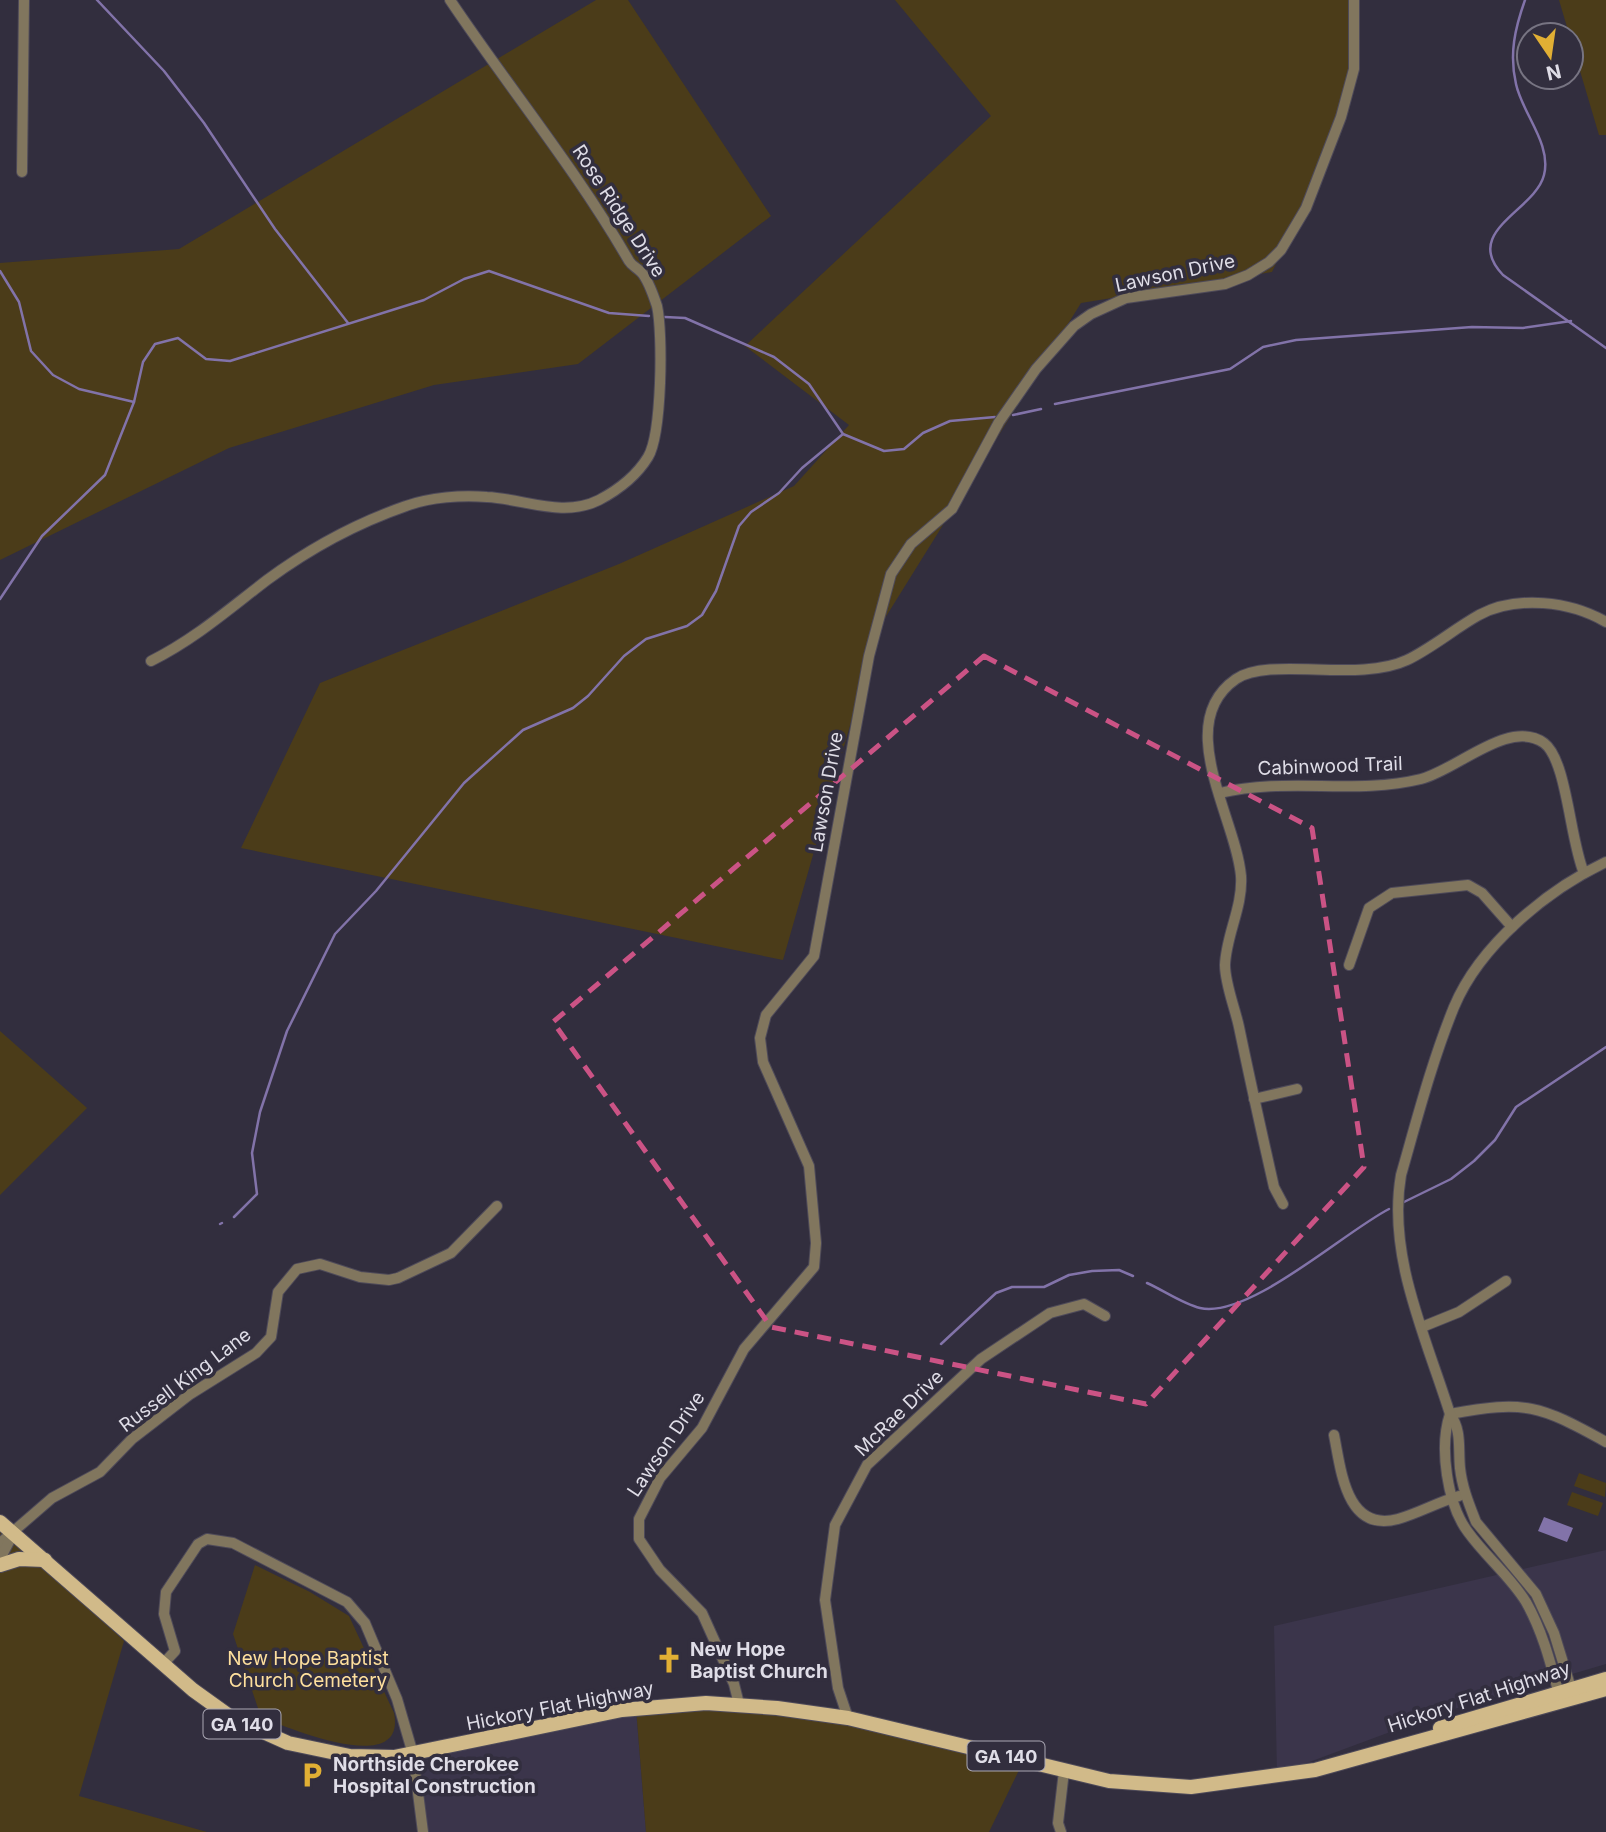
<svg xmlns="http://www.w3.org/2000/svg" width="1606" height="1832" font-family="Inter,sans-serif">
<style>
.built{fill:#3b354b}
.green{fill:#4b3c19}
.water{fill:#8273a9}
.lines{fill:none;stroke-linecap:round;stroke-linejoin:round}
.stream{stroke:#8273a9;stroke-width:2.5}
.minor-casing{stroke:#4e4a59;stroke-width:12}
.major-casing{stroke:#4e4a59;stroke-width:16}
.minor{stroke:#81765e;stroke-width:10}
.major{stroke:#d1ba89;stroke-width:14}
.marked{fill:none;stroke:#cb5385;stroke-width:5;stroke-dasharray:14 9;stroke-linejoin:round}
.labels{text-anchor:middle;dominant-baseline:central;stroke-width:7;stroke-linejoin:round;paint-order:stroke}
.shield{fill:#322e3e;stroke:#aba8b4;stroke-width:2}
.shield-label{font-size:18px;font-weight:bold;fill:#dfdde7}
.street-label{font-size:19px;fill:#dfdde7;stroke:#322e3e}
.poi-label{font-size:19px;font-weight:bold;fill:#dfdde7;stroke:#322e3e;text-anchor:start}
.park-label{font-size:19px;fill:#fedf9d;stroke:#322e3e}
</style>
<rect width="100%" height="100%" fill="#322e3e"/>
<g class="built">
<path d="M1606,1550v114l-162,48 -167,62 -3,-148z"/>
<path d="M636,1708l10,124h-226l-3,-69 144,-43z"/>
</g>
<g class="green">
<path d="M596,0h32l143,216 -193,148 -144,21 -205,63 -229,112v-297l179,-14z"/>
<path d="M895,0h456l-2,111 -77,161 -191,31 -204,328 -94,329 -542,-112 79,-165 299,-119 175,-78 55,-61 -104,-79 246,-230z"/>
<path d="M1559,0h47v135h-7z"/>
<path d="M0,1031l87,77 -87,87z"/>
<path d="M1579,1473l27,10 -1,14 -31,-11z"/>
<path d="M1572,1492l31,11 -5,13 -31,-11z"/>
<path d="M0,1523l124,118 -45,155 128,36h-207z"/>
<path d="M255,1565l55,27 39,24 45,97c13,65 -106,15 -133,4l-28,-83z"/>
<path d="M697,1696l52,4 99,18 25,13 148,35 -32,66h-343l-10,-124z"/>
</g>
<path class="water" d="M1544,1517l29,11 -6,14 -29,-11z"/>
<g class="lines">
<g class="stream">
<path d="M97,0l67,71 40,52 71,106 73,94"/>
<path d="M1525,0c-10,28 -16,54 -9,84 6,29 36,60 28,91 -9,36 -83,56 -41,100l103,73"/>
<path d="M0,271l19,31 12,49 22,24 26,14 55,13"/>
<path d="M665,317l20,1 89,39 35,27 34,50 41,17 20,-2 19,-16 27,-12 45,-4"/>
<path d="M1055,404l175,-35 33,-22 33,-7 176,-13 51,1 48,-7"/>
<path d="M1013,415l28,-6"/>
<path d="M0,599l42,-63 63,-61 29,-73 9,-40 12,-18 23,-6 28,21 24,2 194,-61 40,-21 25,-8 120,42 40,3"/>
<path d="M1404,1202l47,-23 23,-18 21,-21 21,-33 90,-60"/>
<path d="M234,1217l23,-23 -5,-41 8,-41 27,-81 48,-97 41,-43 88,-108 59,-53 50,-22 15,-12 36,-40 22,-17 41,-13 15,-11 14,-24 23,-65 12,-14 28,-19 23,-25 41,-34"/>
<path d="M220,1224l2,-1"/>
<path d="M1147,1283c16,7 36,21 53,25 49,11 144,-76 189,-99"/>
<path d="M941,1344l55,-51 16,-6h32l25,-12 23,-4 27,-1 14,6"/>
</g>
<g class="minor-casing">
<g id="minor">
<path d="M22,172l2,-172"/>
<path d="M151,661c44,-22 78,-52 116,-81 42,-31 90,-57 139,-74 24,-9 56,-11 81,-9 38,2 76,21 112,3 19,-10 38,-25 49,-43 14,-23 15,-124 9,-151 -3,-9 -10,-28 -16,-34 -5,-5 -9,-6 -12,-11 -53,-92 -120,-173 -179,-261"/>
<path d="M1220,793c67,-16 135,2 201,-14 36,-9 88,-61 123,-36 23,17 26,98 40,130"/>
<path d="M1349,965l20,-57 23,-15 76,-8 14,8 30,34"/>
<path d="M1254,1099l43,-10"/>
<path d="M1283,1204l-9,-17c-12,-53 -24,-107 -35,-160 -4,-19 -14,-43 -14,-62 1,-30 18,-58 16,-89 -5,-58 -69,-153 -5,-197 34,-23 122,4 171,-19 25,-12 47,-31 72,-45 38,-20 91,-14 127,7"/>
<path d="M1422,1327l37,-15 47,-31"/>
<path d="M1450,1414c-11,33 -3,90 18,118 18,25 42,44 58,70 17,30 25,63 34,96"/>
<path d="M1450,1414c76,-14 89,-9 156,28"/>
<path d="M1334,1435c7,35 12,98 64,84 21,-6 40,-17 61,-23"/>
<path d="M0,1543l52,-45 48,-26 32,-33 57,-44 67,-42 15,-16 7,-45 19,-23 23,-5 40,13 29,3 9,-2 53,-25 46,-47"/>
<path d="M0,1559l12,-23"/>
<path d="M163,1664l12,-13 -11,-37 2,-22 32,-48 9,-5 26,4 114,59 18,21 32,76 16,55 10,78"/>
<path d="M1573,1695l-19,-62 -18,-39 -60,-72c-7,-18 -14,-35 -16,-54 -2,-21 2,-37 -10,-54 -24,-77 -63,-158 -49,-239 16,-56 31,-114 53,-168 26,-62 93,-117 152,-145"/>
<path d="M739,1704l-5,-20 -32,-71 -42,-43 -21,-31v-20l21,-41 42,-50 42,-79 70,-82 2,-24 -7,-77 -46,-104 -3,-24 6,-23 48,-59 55,-300 22,-82 20,-30 41,-35 47,-87 37,-53 38,-43 17,-12 35,-16 99,-14 23,-9 21,-13 12,-12 25,-42 35,-91 13,-48v-69"/>
<path d="M848,1718l-10,-30 -13,-88 10,-75 32,-60 114,-106 69,-46 34,-9 21,12"/>
<path d="M1061,1832l-3,-9 6,-52"/>
</g>
</g>
<g class="major-casing">
<g id="major">
<path d="M0,1522l193,168 39,28 56,25 62,13 44,1 228,-47 84,-7 71,5 71,10 261,63 82,6 124,-17 291,-81"/>
<path d="M0,1565l19,-6 26,1"/>
<path d="M1440,1728l166,-49"/>
</g>
</g>
<use href="#minor" class="minor"/>
<use href="#major" class="major"/>
</g>
<path class="marked" d="M984,656l328,172 52,339 -218,237 -375,-77 -218,-305z"/>
<defs>
<g id="church-bare" transform="scale(2.1)"><path d="M-1.2-6h2.4v3.5h3.3v2.4h-3.3V6h-2.4V-.1h-3.3v-2.4h3.3Z" fill="#e1af34" stroke="#322e3e" stroke-width="2.5" paint-order="stroke"/></g>
<g id="parking-bare" transform="scale(2.1)"><path d="M-3.5-5.5H1a3.5 3.5 0 0 1 0 7H-1V5.5H-3.5ZM-1-3.4V-.6H.8a1.4 1.4 0 0 0 0-2.8Z" fill="#e1af34" stroke="#322e3e" stroke-width="2.5" paint-order="stroke"/></g>
</defs>
<g fill-rule="evenodd">
<use href="#church-bare" x="669" y="1660"/>
<use href="#parking-bare" x="312" y="1775"/>
</g>
<g class="labels">
<g class="shield">
<rect x="203.5" y="1709.5" width="77" height="29" rx="5"/>
<rect x="967.5" y="1741.5" width="77" height="29" rx="5"/>
</g>
<g class="shield-label">
<text x="242" y="1724">GA 140</text>
<text x="1006" y="1756">GA 140</text>
</g>
<g class="street-label">
<text transform="translate(619 211) rotate(57)">Rose Ridge Drive</text>
<text transform="translate(1175 273) rotate(-12)">Lawson Drive</text>
<text transform="translate(1330 766) rotate(-2)">Cabinwood Trail</text>
<text transform="translate(826 792) rotate(-80)">Lawson Drive</text>
<text transform="translate(185 1380) rotate(-37)">Russell King Lane</text>
<text transform="translate(899 1413) rotate(-44)">McRae Drive</text>
<text transform="translate(666 1444) rotate(-56)">Lawson Drive</text>
<text transform="translate(1479 1697) rotate(-18)">Hickory Flat Highway</text>
<text transform="translate(560 1706) rotate(-11)">Hickory Flat Highway</text>
</g>
<g class="poi-label">
<text x="690" y="1649">New Hope<tspan x="690" dy="22">Baptist Church</tspan></text>
<text x="333" y="1764">Northside Cherokee<tspan x="333" dy="22">Hospital Construction</tspan></text>
</g>
<g class="park-label">
<text x="308" y="1658">New Hope Baptist<tspan x="308" dy="22">Church Cemetery</tspan></text>
</g>
</g>
<g transform="translate(1550 56) rotate(167)"><circle r="33" fill="#322e3e" stroke="#777482" stroke-width="2"/>
<path d="M0-5L12 26L0 18L-12 26Z" fill="#e1af34"/>
<text y="-10" font-size="19" font-weight="bold" text-anchor="middle" fill="#dfdde7">N</text>
</g>
</svg>
